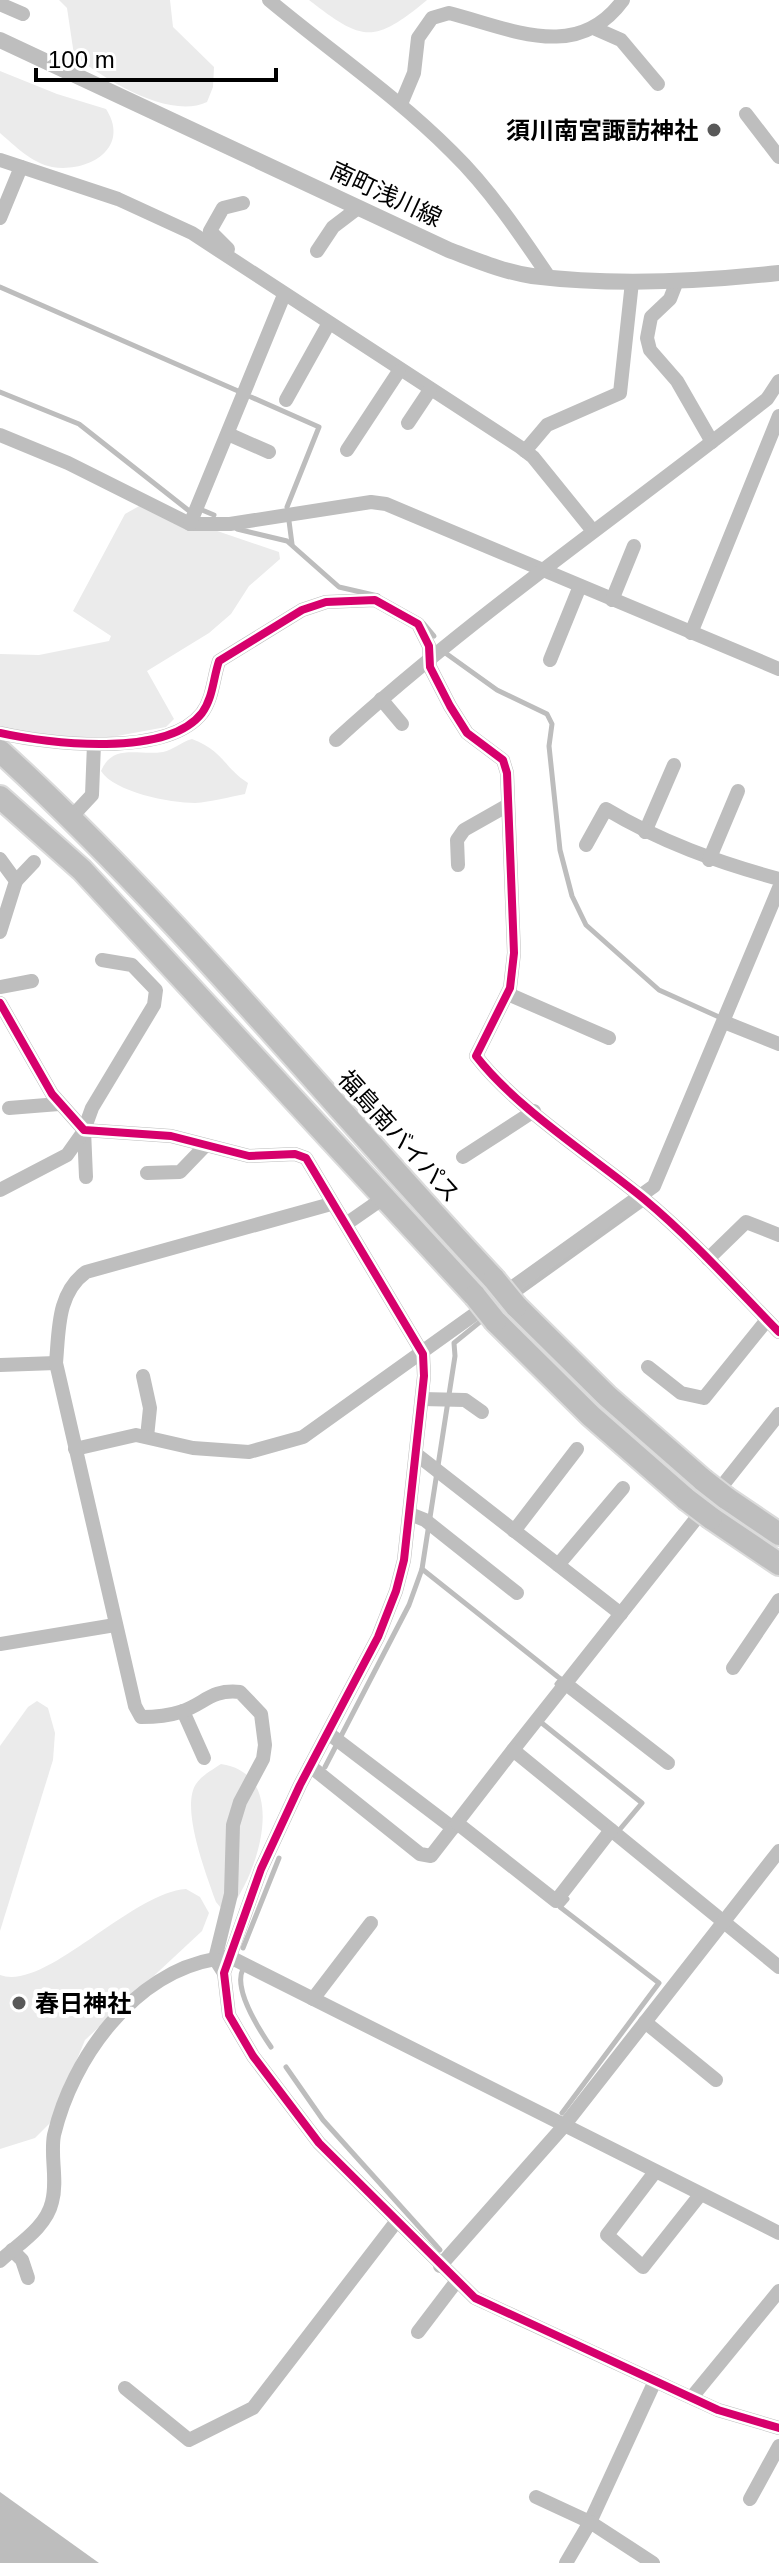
<svg xmlns="http://www.w3.org/2000/svg" width="779" height="2563" font-family="Arial,'Noto Sans JP',sans-serif">
<style>
.green{fill:#ebebeb}
.water{fill:#bdbdbd}
.lines{fill:none;stroke-linecap:round;stroke-linejoin:round}
.stream{stroke:#bdbdbd;stroke-width:5}
.trunk-casing{stroke:#dbdbdb;stroke-width:26}
.minor{stroke:#bebebe;stroke-width:14}
.tertiary{stroke:#bebebe;stroke-width:16}
.trunk{stroke:#bebebe;stroke-width:22}
.trunk-bridge-casing{stroke:#dbdbdb;stroke-width:26;stroke-linecap:butt}
.trunk-bridge{stroke:#bebebe;stroke-width:22}
.cycleway-casing{stroke:#fff;stroke-width:13}
.cycleway{stroke:#d6006c;stroke-width:8}
.poi-dot{fill:#595959;stroke:#fff;stroke-width:3}
.labels{text-anchor:middle;dominant-baseline:central;stroke-width:8;stroke-linejoin:round;paint-order:stroke}
.poi-label{font-size:24px;font-weight:bold;fill:#000;stroke:#fff;text-anchor:end}
.street-label{font-size:24px;fill:#000;stroke:#fff}
</style>
<rect width="100%" height="100%" fill="#fff"/>
<g class="green">
<path d="M59,0h111l3,27 41,40 -1,20 -6,15c-38,18 -103,-23 -133,-47l-7,-47z"/>
<path d="M309,0h118c-54,45 -65,41 -118,0z"/>
<path d="M0,71l57,23 49,15c25,39 -17,64 -54,58 -20,-4 -37,-21 -52,-34z"/>
<path d="M141,505l138,47 1,7 -31,27 -18,28 -22,19 -62,38 27,48 -8,8 -76,14 -90,-13v-74l39,1 70,-14 2,-5 -38,-25 52,-97z"/>
<path d="M192,739c32,12 31,28 56,44l-3,11c-16,3 -34,8 -50,9 -25,0 -81,-11 -94,-32 12,-28 37,-15 62,-19 10,-2 18,-10 29,-13z"/>
<path d="M37,1701l11,7 7,25 -2,27 -53,171v-185l28,-39z"/>
<path d="M221,1764c69,10 38,108 9,145l-9,-1 -5,-6c-9,-26 -36,-94 -20,-118 5,-8 16,-14 25,-20z"/>
<path d="M186,1889l14,8 9,16 -7,18 -117,109 -34,82 -16,16 -35,11v-174c45,17 130,-82 186,-86z"/>
</g>
<path class="water" d="M0,2492l99,71h-99z"/>
<g class="lines">
<g class="stream">
<path d="M0,287l238,104"/>
<path d="M0,392l79,32 109,86"/>
<path d="M251,397l68,30 -32,80"/>
<path d="M202,510l12,5"/>
<path d="M289,521l3,23"/>
<path d="M237,529l50,12 52,46 39,9"/>
<path d="M424,624l10,12"/>
<path d="M444,652l53,38 50,24 5,10 -3,22 11,104 12,46 14,29 73,65 60,27"/>
<path d="M517,1295l128,-92"/>
<path d="M422,1569l136,108 3,2 -4,5"/>
<path d="M538,1720l104,83 -21,25"/>
<path d="M325,1767l84,-162 13,-36 33,-213 -1,-13 32,-26"/>
<path d="M243,1948l36,-90"/>
<path d="M243,1969c-10,19 15,59 28,78"/>
<path d="M286,2067l37,53 117,130"/>
<path d="M562,2113l97,-130 -99,-76 7,-8"/>
</g>
<g class="trunk-casing">
<g id="trunk">
<path d="M0,751c178,163 329,352 494,528"/>
<path d="M0,797l82,73 393,426"/>
<path d="M516,1306l91,90 96,84"/>
<path d="M495,1321l96,95 95,83"/>
<path d="M726,1498l53,36"/>
<path d="M711,1518l68,46"/>
</g>
</g>
<g class="minor">
<path d="M269,0c61,51 126,95 183,152 37,36 68,82 97,125"/>
<path d="M0,4l23,10"/>
<path d="M596,29l25,11 37,44"/>
<path d="M401,104l13,-31 4,-35 14,-20 17,-5c63,16 128,50 174,-13"/>
<path d="M746,114l33,43"/>
<path d="M0,160l118,39 74,34 328,214 13,10 60,74"/>
<path d="M0,218l21,-51"/>
<path d="M228,249l-18,-18 13,-23 20,-5"/>
<path d="M317,251l16,-24 25,-19"/>
<path d="M677,281l-7,18 -19,18 -4,21 3,12 27,31 35,61"/>
<path d="M286,400l43,-77"/>
<path d="M408,423l22,-33"/>
<path d="M228,434l41,18"/>
<path d="M0,435l68,28 122,61h40l141,-22 15,2 393,165"/>
<path d="M347,450l52,-79"/>
<path d="M525,451l22,-26 73,-32 12,-111"/>
<path d="M190,524l94,-229"/>
<path d="M612,600l22,-54"/>
<path d="M691,633l88,-217"/>
<path d="M550,660l30,-74"/>
<path d="M381,699l21,25"/>
<path d="M0,733c49,11 167,25 202,-20 11,-15 11,-34 17,-52l83,-51 24,-8 49,-2 43,24 11,22 1,21 20,39 17,27 36,27 4,13 7,180 -4,35 -34,68c40,52 117,101 168,143 48,40 91,88 135,133"/>
<path d="M336,740c136,-124 287,-227 431,-341l12,-18"/>
<path d="M78,810l14,-15 2,-51"/>
<path d="M645,832l29,-67"/>
<path d="M586,845l20,-36c55,33 111,53 173,70"/>
<path d="M0,859l16,22 -16,51"/>
<path d="M709,860l29,-69"/>
<path d="M458,865l-1,-25 7,-10 44,-25"/>
<path d="M16,881l18,-19"/>
<path d="M0,987l32,-6"/>
<path d="M508,994l101,44"/>
<path d="M0,1003l52,91 32,36 87,6 78,20 46,-2 11,4 117,196 1,22 -20,184 -8,31 -18,46 -78,148 -39,84 -37,104 5,42 24,41 66,87 156,155 243,112 61,18"/>
<path d="M724,1022l55,22"/>
<path d="M9,1108l50,-4"/>
<path d="M463,1157l71,-46"/>
<path d="M147,1173l33,-1 25,-26"/>
<path d="M86,1177l-2,-47 8,-22 62,-103 2,-15 -24,-25 -30,-5"/>
<path d="M0,1190l67,-35 17,-24"/>
<path d="M346,1224l36,-25"/>
<path d="M708,1259l38,-37 33,13"/>
<path d="M0,1365l56,-2"/>
<path d="M648,1367l33,26 23,5 63,-78"/>
<path d="M143,1376l7,32 -3,29"/>
<path d="M422,1399l43,1 17,12"/>
<path d="M75,1449l61,-14 57,13 56,4 54,-15 351,-251 125,-298"/>
<path d="M416,1454l205,160"/>
<path d="M410,1514l15,6 92,73"/>
<path d="M514,1531l63,-82"/>
<path d="M558,1565l65,-77"/>
<path d="M0,1644l115,-19"/>
<path d="M733,1668l46,-68"/>
<path d="M566,1684l102,79"/>
<path d="M183,1711l21,47"/>
<path d="M328,1733l125,95"/>
<path d="M513,1750l266,-336"/>
<path d="M310,1766l110,88 11,2 82,-106 266,217"/>
<path d="M457,1823l99,78 55,-71"/>
<path d="M228,1956l551,277"/>
<path d="M224,1973l-9,-14 16,-65 2,-69 7,-23 23,-43 2,-14 -4,-31 -21,-22c-30,-3 -35,12 -60,20 -12,4 -25,5 -39,5l-6,-11 -79,-343c3,-33 1,-70 30,-91l245,-68"/>
<path d="M313,1999l58,-76"/>
<path d="M645,2022l71,58"/>
<path d="M655,2172l-48,63 36,32 57,-72"/>
<path d="M12,2250l10,10 6,18"/>
<path d="M0,2261c18,-17 46,-33 52,-59 6,-22 -2,-46 2,-67 18,-77 80,-162 161,-176"/>
<path d="M440,2266l123,-139 216,-276"/>
<path d="M418,2332l38,-50"/>
<path d="M125,2388l64,52 64,-32 143,-186"/>
<path d="M692,2397l87,-106"/>
<path d="M536,2497l54,25 65,-141"/>
<path d="M750,2499l29,-53"/>
<path d="M566,2563l24,-41 63,41"/>
</g>
<path class="tertiary" d="M0,40l449,210c27,10 55,22 83,26 82,10 165,6 247,-3"/>
<use href="#trunk" class="trunk"/>
<g class="trunk-bridge-casing">
<g id="trunk-bridge">
<path d="M494,1279l22,27"/>
<path d="M475,1296l20,25"/>
<path d="M703,1480l23,18"/>
<path d="M686,1499l25,19"/>
</g>
</g>
<use href="#trunk-bridge" class="trunk-bridge"/>
<g class="cycleway-casing">
<g id="cycleway">
<path d="M0,733c49,11 167,25 202,-20 11,-15 11,-34 17,-52l83,-51 24,-8 49,-2 43,24 11,22 1,21 20,39 17,27 36,27 4,13 7,180 -4,35 -34,68c40,52 117,101 168,143 48,40 91,88 135,133"/>
<path d="M0,1003l52,91 32,36 87,6 78,20 46,-2 11,4 117,196 1,22 -20,184 -8,31 -18,46 -78,148 -39,84 -37,104 5,42 24,41 66,87 156,155 243,112 61,18"/>
</g>
</g>
<use href="#cycleway" class="cycleway"/>
</g>
<g class="poi-dot">
<circle cx="714" cy="130" r="8"/>
<circle cx="19" cy="2003" r="8"/>
</g>
<g class="labels">
<g class="poi-label">
<text x="698" y="130">須川南宮諏訪神社</text>
<text x="35" y="2003" text-anchor="start">春日神社</text>
</g>
<g class="street-label">
<text transform="translate(386 194) rotate(25)">南町浅川線</text>
<text transform="translate(399 1136) rotate(48)">福島南バイパス</text>
</g>
</g>
<path d="M36 68v12h240v-12" fill="none" stroke="#000000" stroke-width="4"/>
<text x="48" y="68" font-size="24" fill="#000000" stroke="#ffffff" stroke-width="6" paint-order="stroke">100 m</text>
</svg>
